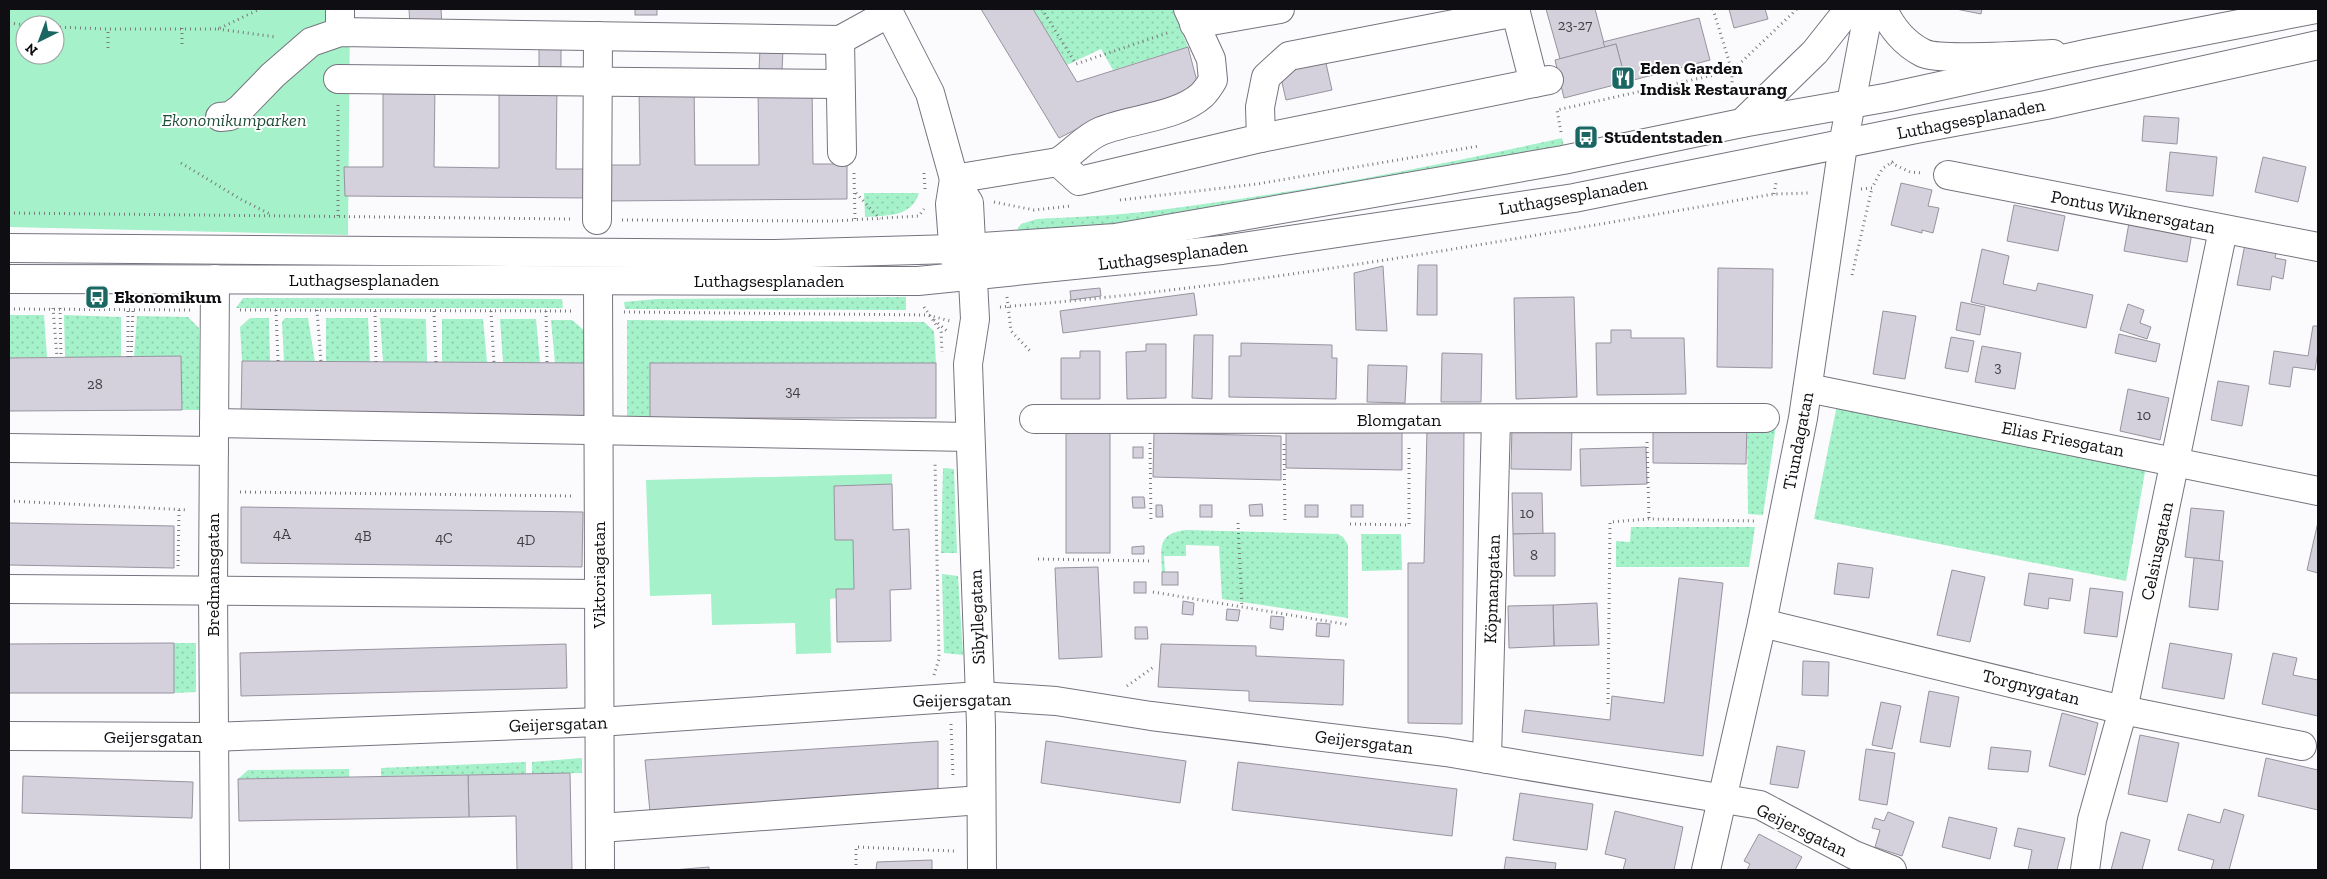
<svg xmlns="http://www.w3.org/2000/svg" width="2327" height="879" font-family="'Zilla Slab',serif">
<style>
.grass{fill:url(#grass-dots)}
.park{fill:#a4f1ca;fill-rule:evenodd}
.building{fill:#d4d0dc;stroke:#97939f}
.lines{fill:none;stroke-linecap:round;stroke-linejoin:round}
.minor-casing{stroke:#77737e;stroke-width:30}
.major-casing{stroke:#77737e;stroke-width:30}
.path{stroke:#7a797c;stroke-width:3;stroke-dasharray:1 4;stroke-linecap:butt}
.minor{stroke:#fff;stroke-width:28}
.major{stroke:#fff;stroke-width:28}
.labels{text-anchor:middle;dominant-baseline:central;stroke-width:4;stroke-linejoin:round;paint-order:stroke}
.number-label{font-size:15px;fill:#403e44}
.poi-label{font-size:18px;font-weight:bold;fill:#0f0e12;stroke:#fff;text-anchor:start}
.street-label{font-size:18px;fill:#0f0e12;stroke:#fff}
.park-label{font-size:18px;font-style:italic;fill:#204d39;stroke:#fff}
</style>
<defs>
<pattern id="grass-dots" width="8" height="8" patternUnits="userSpaceOnUse" patternTransform="scale(1.25)"><rect width="8" height="8" fill="#a4f1ca"/><path d="M2 2h.1M6 6h.1" fill="none" stroke="#8ccdac" stroke-width="1.8" stroke-linecap="round"/></pattern>
</defs>
<rect width="100%" height="100%" fill="#fbfbfd"/>
<g class="grass">
<path d="M1033,9h140l15,38 -75,23 -12,-21 -34,16z"/>
<path d="M1562,138l3,12 -415,71 -132,12v-5l3,-4 16,-5c35,-2 71,-3 106,-7 141,-17 280,-43 419,-74z"/>
<path d="M864,193h55c-8,25 -32,22 -54,24z"/>
<path d="M906,297v13l-281,-1 -1,-7 33,-3z"/>
<path d="M243,298l319,1 1,9h-327z"/>
<path d="M9,315h35l3,42 -38,1z"/>
<path d="M64,315l57,2v40h-56z"/>
<path d="M137,316l51,1 11,11 1,82h-18l-1,-53h-47z"/>
<path d="M250,318h19l1,44 -28,-1 -2,-34z"/>
<path d="M285,318h23l7,44 -31,-1 -2,-39z"/>
<path d="M326,318h42l2,44 -44,-1z"/>
<path d="M380,318l46,1 1,43h-44z"/>
<path d="M442,319h41l4,43h-45z"/>
<path d="M500,319h36l4,44 -37,-1z"/>
<path d="M551,320h21l13,11 2,32h-32z"/>
<path d="M627,320l297,2 10,9 2,32h-286v55l-23,1z"/>
<path d="M1837,405l309,61 -20,115 -312,-62z"/>
<path d="M1747,422l29,3 -13,90 -15,-1z"/>
<path d="M943,468l11,1 3,84h-16z"/>
<path d="M1631,527h124l-6,40h-133v-26l14,1z"/>
<path d="M1186,530l152,4 5,3 5,8v73l-126,-19 -3,-53 -33,-1v11h-22l1,16h-3c-1,-23 -5,-39 24,-42z"/>
<path d="M1361,534h40l1,36 -40,1z"/>
<path d="M942,574l16,2 5,79 -19,-2z"/>
<path d="M174,643h22v49l-22,1z"/>
<path d="M582,758v15l-50,1v-12z"/>
<path d="M526,762v12l-145,2v-8z"/>
<path d="M349,769v8l-111,2 10,-9z"/>
</g>
<g class="park">
<path d="M9,9h341l-2,226 -339,-8zM25,25h30v30h-30z"/>
<path d="M892,474v10l-58,2 1,54h18l1,49h-18v9l-6,1 1,54 -35,1 -1,-31 -83,2 -1,-31 -61,2 -4,-116z"/>
</g>
<g class="building">
<path d="M409,9h32l1,17h-32z"/>
<rect x="635" y="9" width="22" height="6"/>
<path d="M981,9h52l44,73 111,-35 11,42 -122,40 -18,9z"/>
<path d="M1546,9h49l10,38 -45,12z"/>
<path d="M1729,9h36l3,10 -34,9z"/>
<path d="M1956,9h26l-1,5z"/>
<path d="M1699,18l11,42 -84,22 -10,-38 -11,3 -2,-5z"/>
<rect x="539" y="40" width="22" height="33"/>
<path d="M1616,44l10,38 -62,16 -9,-38z"/>
<path d="M760,49l23,1 -1,21 -23,-1z"/>
<path d="M1325,59l7,31 -46,10 -7,-31z"/>
<path d="M383,83h52l-1,84 65,1v-83l58,1 -1,83h32v29l-243,-2 -1,-29h39z"/>
<path d="M694,85l1,80h64l-1,-77h54l1,76h34v35l-242,2v-36h35l-1,-79z"/>
<path d="M2144,116l35,2 -2,26 -35,-3z"/>
<path d="M2170,152l47,5 -4,39 -47,-5z"/>
<path d="M2263,157l43,10 -8,35 -43,-10z"/>
<path d="M1901,183l31,7 -4,16 11,2 -6,25 -11,-3v3l-31,-8z"/>
<path d="M2014,205l51,11 -7,35 -51,-10z"/>
<path d="M2129,223l63,10 -5,29 -63,-11z"/>
<path d="M2245,244l32,6 -2,8 11,2 -3,19 -11,-3 -2,14 -33,-5z"/>
<path d="M1982,249l27,7 -6,28 33,7 2,-8 55,12 -7,33 -115,-26z"/>
<path d="M1418,265h19v50h-20z"/>
<path d="M1383,266l4,65 -31,-1 -2,-57z"/>
<path d="M1718,268l55,1 -1,99 -55,-1z"/>
<path d="M1100,288l1,8 -30,4 -1,-9z"/>
<path d="M1194,293l3,22 -134,18 -3,-22z"/>
<path d="M1574,297l3,100 -61,2 -2,-101z"/>
<path d="M1961,302l24,5 -5,28 -24,-5z"/>
<path d="M2128,304l16,6 -4,13 11,4 -4,12 -27,-9z"/>
<path d="M1883,311l33,5 -11,63 -32,-5z"/>
<path d="M2313,326h5v25l-3,19 -22,-3 -3,20 -21,-3 5,-33 34,5z"/>
<path d="M1611,330h20v8h53l2,56 -89,1 -1,-52h15z"/>
<path d="M2119,334l41,10 -4,18 -41,-9z"/>
<path d="M1194,335h19l-1,64 -20,-1z"/>
<path d="M1951,337l23,4 -6,31 -23,-4z"/>
<path d="M1241,343l91,2v13h5l-1,41 -107,-2v-41h12z"/>
<path d="M1146,344h20v54l-39,1 -1,-47 20,-1z"/>
<path d="M1982,346l39,7 -6,36 -40,-7z"/>
<path d="M1080,351h20v48h-39v-41h19z"/>
<path d="M1442,353l40,1 -1,48h-40z"/>
<path d="M181,356l1,54 -173,1v-53z"/>
<path d="M242,361l345,2v55l-346,-2z"/>
<rect x="650" y="363" width="286" height="55"/>
<path d="M1368,365l39,1 -2,37 -38,-1z"/>
<path d="M2218,381l31,5 -7,40 -31,-6z"/>
<path d="M2128,389l41,9 -9,42 -40,-9z"/>
<path d="M1653,422h94l-1,42 -93,-1z"/>
<path d="M1512,426l60,1 -1,43 -60,-1z"/>
<path d="M1286,427l116,2v41l-116,-2z"/>
<path d="M1464,427l-2,297 -54,-1v-160h16l3,-134z"/>
<rect x="1066" y="428" width="44" height="125"/>
<path d="M1154,433l127,3v44l-128,-3z"/>
<rect x="1133" y="447" width="10" height="11"/>
<path d="M1646,447l1,37 -66,2 -1,-37z"/>
<path d="M892,484l1,46 16,-1 2,60 -21,1 1,51 -54,1 -1,-53h18l-1,-49h-18l-1,-54z"/>
<path d="M1512,493h30l1,41h-30z"/>
<path d="M1132,497h12l1,11h-12z"/>
<path d="M1262,504l1,12h-13l-1,-11z"/>
<path d="M1156,505h6l1,12h-7z"/>
<rect x="1200" y="505" width="12" height="12"/>
<rect x="1305" y="505" width="13" height="12"/>
<rect x="1351" y="505" width="12" height="12"/>
<path d="M241,507l342,5 -1,55 -341,-4z"/>
<path d="M2191,508l33,3 -5,50 -34,-4z"/>
<path d="M2318,522v51l-11,-3z"/>
<path d="M9,523l165,3v42l-165,-3z"/>
<path d="M1555,533v43h-41l-1,-42z"/>
<path d="M1144,546v8h-12v-7z"/>
<path d="M2194,558l29,3 -5,49 -29,-3z"/>
<path d="M1838,563l35,5 -4,30 -35,-4z"/>
<path d="M1098,567l4,90 -43,2 -4,-91z"/>
<path d="M1952,570l33,7 -15,65 -33,-7z"/>
<rect x="1162" y="572" width="16" height="13"/>
<path d="M2029,573l44,6 -3,22 -21,-3 -1,11 -24,-4z"/>
<path d="M1679,578l44,5 -20,173 -181,-24 3,-22 85,10 2,-24 52,7z"/>
<rect x="1134" y="582" width="12" height="11"/>
<path d="M2090,588l33,4 -6,45 -33,-4z"/>
<path d="M1183,601l11,2 -1,12 -11,-1z"/>
<path d="M1597,603l2,42 -45,1 -1,-41z"/>
<path d="M1553,605l1,41 -45,2 -1,-42z"/>
<path d="M1227,609l13,1 -2,11 -12,-1z"/>
<path d="M1271,616l13,1 -1,13 -13,-2z"/>
<path d="M1317,623l13,1 -1,13 -13,-1z"/>
<path d="M1135,627h12l1,12h-13z"/>
<path d="M174,643v50h-165v-49z"/>
<path d="M2170,643l62,11 -8,45 -62,-11z"/>
<path d="M566,644l1,44 -326,8 -1,-43z"/>
<path d="M1161,644l95,2v10l88,4 -1,45 -94,-4v-10l-91,-4z"/>
<path d="M2273,653l24,5 -4,17 25,5v36l-56,-12z"/>
<path d="M1803,661l26,1 -1,34 -26,-1z"/>
<path d="M1929,691l30,6 -9,50 -30,-5z"/>
<path d="M1881,702l20,4 -9,43 -20,-4z"/>
<path d="M2062,713l36,10 -13,52 -36,-9z"/>
<path d="M2140,735l39,8 -12,59 -39,-8z"/>
<path d="M938,741v50l-288,21 -5,-52z"/>
<path d="M1046,741l140,20 -6,42 -139,-20z"/>
<path d="M1777,746l28,5 -7,37 -28,-4z"/>
<path d="M1991,747l40,4 -3,21 -40,-3z"/>
<path d="M1866,749l29,4 -8,52 -28,-5z"/>
<path d="M2266,758l52,12v40l-60,-14z"/>
<path d="M1238,762l219,27 -5,47 -220,-26z"/>
<path d="M570,773l2,97h-55l-1,-54 -47,1 -1,-42z"/>
<path d="M468,775l1,42 -230,4 -1,-42z"/>
<path d="M23,776l170,6 -1,36 -170,-5z"/>
<path d="M1520,793l73,11 -6,46 -74,-10z"/>
<path d="M2224,809l20,6 -15,55h-18l3,-10 -36,-10 10,-36 32,9z"/>
<path d="M1615,811l68,16 -9,43h-51l3,-11 -21,-5z"/>
<path d="M1888,812l26,10 -12,34 -27,-9 5,-17 -8,-2 3,-10 9,3z"/>
<path d="M1949,817l48,11 -7,31 -48,-12z"/>
<path d="M2018,828l47,10 -8,32h-29l4,-20 -18,-4z"/>
<path d="M2121,832l29,8 -8,30h-31z"/>
<path d="M1759,834l43,23 -7,13h-48l3,-6 -6,-3z"/>
<path d="M1506,857l50,6 -1,7h-51z"/>
<path d="M932,860v10h-56l1,-8z"/>
<path d="M709,867v3h-36z"/>
</g>
<g class="lines">
<g class="minor-casing">
<g id="minor">
<path d="M887,9l43,84 24,86 15,24 6,116 -7,45 13,361 1,145"/>
<path d="M1515,9l19,74"/>
<path d="M1883,9c8,18 22,35 40,44 16,8 107,2 130,1"/>
<path d="M1194,24l86,-15"/>
<path d="M340,32v-23"/>
<path d="M840,40l2,112"/>
<path d="M338,79l502,5"/>
<path d="M220,117l10,-1 10,-7 33,-34 38,-33 29,-10 500,8 49,-27"/>
<path d="M1742,123l73,-71 34,-43"/>
<path d="M1261,138l-1,-31 6,-30 23,-21 227,-44"/>
<path d="M1058,162c15,-9 26,-24 43,-31 29,-12 77,-14 101,-36 4,-4 8,-10 11,-15l-2,-21 -23,-50"/>
<path d="M1948,175l370,72"/>
<path d="M954,179l104,-17 21,19 182,-43 288,-58"/>
<path d="M597,220l1,-184"/>
<path d="M954,257l-4,-53 4,-25"/>
<path d="M598,281l2,589"/>
<path d="M1808,388l510,103"/>
<path d="M1034,419l731,-1"/>
<path d="M214,423l756,14"/>
<path d="M9,448l205,3"/>
<path d="M9,589l590,5"/>
<path d="M1762,623l361,87 179,36"/>
<path d="M9,736l204,1 386,-15 381,-26 76,5 95,15 295,36 314,53 94,50 38,15"/>
<path d="M1487,759l9,-339"/>
<path d="M600,828l381,-28"/>
<path d="M215,870l-2,-281 2,-310"/>
<path d="M1706,870l56,-247 41,-205 40,-273 26,-136"/>
<path d="M2085,870l7,-50 31,-110 100,-480"/>
</g>
</g>
<g class="major-casing">
<g id="major">
<path d="M9,248l766,6 178,-5 162,-11 448,-78 179,-37 148,-26 200,-44 226,-44"/>
<path d="M9,279l909,2 304,-31 352,-52 342,-69 130,-24 272,-60"/>
</g>
</g>
<g class="path">
<path d="M1042,9l34,55 94,-32"/>
<path d="M1713,9l19,62v25"/>
<path d="M9,23l17,2"/>
<path d="M55,27l53,2h110l42,-20"/>
<path d="M218,29l58,8"/>
<path d="M182,44v-16"/>
<path d="M108,48v-19"/>
<path d="M338,105v112"/>
<path d="M1561,132l-4,-22 175,-39 65,-62"/>
<path d="M181,163l61,37 30,15"/>
<path d="M1891,163l19,9 13,1"/>
<path d="M854,173l1,47"/>
<path d="M924,173l1,16"/>
<path d="M1861,189l11,-1 10,-19 12,-8"/>
<path d="M856,193l24,26"/>
<path d="M1774,194l2,-11"/>
<path d="M1120,200l137,-16 222,-38"/>
<path d="M994,202l40,8 37,-4"/>
<path d="M9,213l562,6"/>
<path d="M622,220l211,1 86,-5 5,-7"/>
<path d="M1852,275l20,-87"/>
<path d="M1007,297l4,34 21,22"/>
<path d="M924,307l17,25 1,20"/>
<path d="M1000,307c260,-20 517,-69 774,-113l36,-1"/>
<path d="M53,308l4,49"/>
<path d="M60,308l1,49"/>
<path d="M9,309l182,1"/>
<path d="M240,310l333,1"/>
<path d="M276,310l2,51"/>
<path d="M317,310l4,52"/>
<path d="M375,311l1,51"/>
<path d="M434,311l2,51"/>
<path d="M491,311l3,52"/>
<path d="M546,311l1,52"/>
<path d="M624,312l304,3 22,6"/>
<path d="M934,320l13,11"/>
<path d="M128,357v-48"/>
<path d="M131,357l2,-48"/>
<path d="M1647,442l2,77"/>
<path d="M1150,443l1,80"/>
<path d="M1284,444l1,80"/>
<path d="M240,492l333,4"/>
<path d="M9,501l179,9"/>
<path d="M1238,523l4,84"/>
<path d="M1350,524l59,1v-80"/>
<path d="M1038,559l114,2"/>
<path d="M178,566l1,-57"/>
<path d="M1153,592l197,33"/>
<path d="M934,675l5,-16 -4,-197"/>
<path d="M1127,686l28,-20"/>
<path d="M1608,704l2,-182 39,-3 108,2"/>
<path d="M951,724l2,53"/>
<path d="M856,870v-23l98,4"/>
</g>
<use href="#minor" class="minor"/>
<use href="#major" class="major"/>
</g>
<defs>
<g id="restaurant-square" transform="scale(1.25)"><rect x="-9" y="-9" width="18" height="18" rx="4" fill="#196663" stroke="#fff"/><path d="M-5-6h1v4h1v-4h1v4h1v-4h1v5L-1.5 .5V6h-2V.5L-5-1ZM5-6V6H3V1.5H1.5Q1.5-4 5-6Z" fill="#fff"/></g>
<g id="bus-square" transform="scale(1.25)"><rect x="-9" y="-9" width="18" height="18" rx="4" fill="#196663" stroke="#fff"/><path d="M-5-6H5V4H4V6H2V4H-2V6H-4V4H-5ZM-3.5-4V0h7V-4ZM-3.5 1.2v1.5H-2V1.2ZM2 1.2v1.5H3.5V1.2Z" fill="#fff"/></g>
</defs>
<g fill-rule="evenodd">
<use href="#restaurant-square" x="1623" y="78"/>
<use href="#bus-square" x="1586" y="137"/>
<use href="#bus-square" x="97" y="297"/>
</g>
<g class="labels">
<g class="number-label">
<text x="1575" y="25">23-27</text>
<text x="1998" y="367">3</text>
<text x="95" y="384">28</text>
<text x="793" y="391">34</text>
<text x="2144" y="415">10</text>
<text x="1527" y="513">10</text>
<text x="282" y="534">4A</text>
<text x="363" y="536">4B</text>
<text x="444" y="538">4C</text>
<text x="526" y="540">4D</text>
<text x="1534" y="555">8</text>
</g>
<g class="poi-label">
<text x="1640" y="68">Eden Garden<tspan x="1640" dy="21">Indisk Restaurang</tspan></text>
<text x="1604" y="137">Studentstaden</text>
<text x="114" y="297">Ekonomikum</text>
</g>
<g class="street-label">
<text transform="translate(1971 119) rotate(-11)">Luthagsesplanaden</text>
<text transform="translate(1573 196) rotate(-10)">Luthagsesplanaden</text>
<text transform="translate(2133 212) rotate(11)">Pontus Wiknersgatan</text>
<text transform="translate(1173 255) rotate(-7)">Luthagsesplanaden</text>
<text x="364" y="280">Luthagsesplanaden</text>
<text x="769" y="281">Luthagsesplanaden</text>
<text x="1399" y="420">Blomgatan</text>
<text transform="translate(2063 439) rotate(11)">Elias Friesgatan</text>
<text transform="translate(1798 441) rotate(-79)">Tiundagatan</text>
<text transform="translate(2157 551) rotate(-78)">Celsiusgatan</text>
<text transform="translate(213 575) rotate(-90)">Bredmansgatan</text>
<text transform="translate(599 575) rotate(-90)">Viktoriagatan</text>
<text transform="translate(1492 589) rotate(-88)">Köpmangatan</text>
<text transform="translate(977 617) rotate(-92)">Sibyllegatan</text>
<text transform="translate(2031 687) rotate(14)">Torgnygatan</text>
<text transform="translate(962 700) rotate(-1)">Geijersgatan</text>
<text transform="translate(558 724) rotate(-2)">Geijersgatan</text>
<text x="153" y="737">Geijersgatan</text>
<text transform="translate(1364 742) rotate(7)">Geijersgatan</text>
<text transform="translate(1802 830) rotate(26)">Geijersgatan</text>
</g>
<g class="park-label">
<text x="234" y="120">Ekonomikumparken</text>
</g>
</g>
<rect width="2327" height="879" fill="none" stroke="#0f0e12" stroke-width="20"/>
<g transform="translate(40 40) rotate(222)"><circle r="24" fill="#ffffff" stroke="#9f9fa0"/>
<path d="M0-4L9 19L0 12L-9 19Z" fill="#196663"/>
<text y="-8" font-size="14" font-weight="bold" text-anchor="middle" fill="#0f0e12">N</text>
</g>
</svg>
